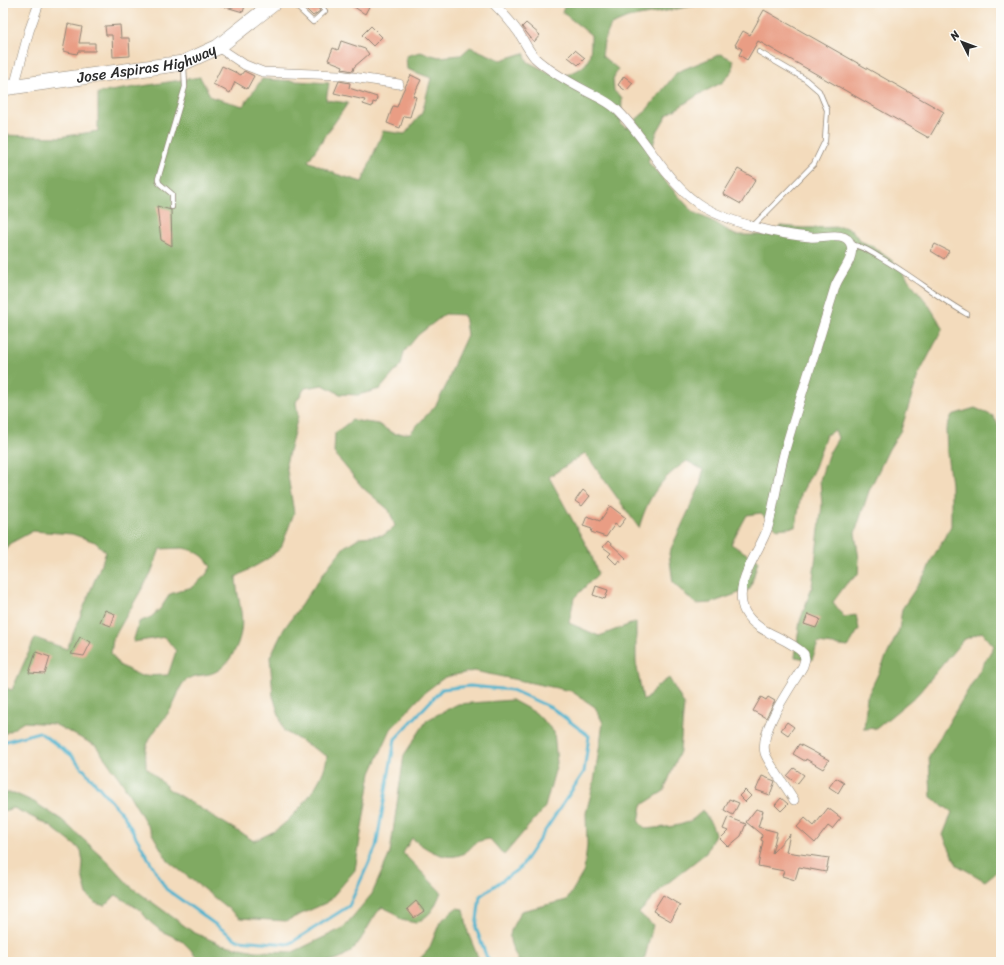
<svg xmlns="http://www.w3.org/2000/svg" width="1004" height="965" font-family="Sriracha,sans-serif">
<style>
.forest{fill:#80aa62;stroke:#566a46;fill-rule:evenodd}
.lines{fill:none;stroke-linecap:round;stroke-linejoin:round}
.stream{stroke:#4fb3ce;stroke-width:3}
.building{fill:#e99d84}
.lane-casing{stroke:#8f8374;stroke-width:6}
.street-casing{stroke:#8f8374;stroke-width:10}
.primary-casing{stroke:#8f8374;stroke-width:16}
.lane{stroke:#fff;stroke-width:4.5}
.street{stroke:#fff;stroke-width:9}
.primary{stroke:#fff;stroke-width:15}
.labels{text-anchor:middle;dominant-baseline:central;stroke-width:3;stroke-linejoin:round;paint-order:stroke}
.street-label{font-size:15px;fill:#2b2b2b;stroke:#fdfcf7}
</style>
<rect width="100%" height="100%" fill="#fdfcf7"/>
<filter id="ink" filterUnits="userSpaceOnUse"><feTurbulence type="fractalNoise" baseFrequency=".025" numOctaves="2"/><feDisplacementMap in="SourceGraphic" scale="8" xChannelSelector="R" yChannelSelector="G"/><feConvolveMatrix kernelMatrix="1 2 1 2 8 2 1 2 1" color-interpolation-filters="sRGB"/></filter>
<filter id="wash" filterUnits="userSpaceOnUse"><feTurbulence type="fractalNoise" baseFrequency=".012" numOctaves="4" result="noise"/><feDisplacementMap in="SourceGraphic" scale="16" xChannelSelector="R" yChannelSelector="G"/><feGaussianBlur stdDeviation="0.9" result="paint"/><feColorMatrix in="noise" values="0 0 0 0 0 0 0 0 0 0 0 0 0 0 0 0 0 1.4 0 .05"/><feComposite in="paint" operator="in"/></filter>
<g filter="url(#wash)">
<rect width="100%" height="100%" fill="#f3dbbc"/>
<g class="forest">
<path d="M566,3h133l-1,2 -70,13 -17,7 -7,16 -2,15 16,13 -5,10 1,12 8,7 -1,26 5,4 19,-16 32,-40 44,-18 12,6v10l-10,12 -25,13 -31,20 -10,17 -9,30 45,50 23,11 19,12h38l7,-9 23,2 41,-1 8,3 8,11 12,5 30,22 5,10 21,26 15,24 -25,48 -17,54 -12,19 -20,42 -14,42 4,26 -1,16 -11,8 -14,19 11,15 12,-2 3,14 -11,18 -30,-4 -6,17 -17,-3 5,-36 12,-34 10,-82 -2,-25 8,-25 10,-17 -3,-8 -9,5 -11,32 -14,27 -5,33 -19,2 -16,-16 -14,2 -16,29 27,17 -8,28 -39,14 -15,1 -23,-21 -4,-30 31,-67 3,-16 -16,-9c-27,18 -39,36 -48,67l-54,-75 -36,24 42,77 7,20 -24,24 -5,25 30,13 37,-14v40l7,38 4,-1 9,-12 13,-9 15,26 -4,47 -16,40 -22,14 -3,17 7,7c20,-3 43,0 56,-19l10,15 3,9 -9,19 -42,33 -25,27 14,12 -8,32 -4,5h-122c-13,-26 -12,-26 2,-51l46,-11 17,-29 3,-26 -1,-32 8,-31 9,-59 -8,-16 -24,-16 -97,-20 -29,6 -20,15 -34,37 -20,44 -16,97 -27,32 -42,19 -46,-3 -72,-57 -46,-79 -26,-36 -42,-22 -30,-2 -21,13v-48l9,3 23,-52 32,11 39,-97 -11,-10 -23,-8 -39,-3 -24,13 -6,10v-419l57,2 38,-6v-38l102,-16 11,20 32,9 19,-27 67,4 -3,17 22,3 -40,58 28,13 26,8 21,-51 22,3 17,-21 9,-35 -24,-9 -1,-13 14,-4 19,5 22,-2 9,-8 31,13 23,-7 4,9 32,16c27,-12 31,-11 31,-43l-29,-23zM445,314l19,1 3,20 -12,26 -8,23 -11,21 -26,28 -16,1 -16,-10 -26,-4 -17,13 -1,20 29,35 26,22 6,16 -11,9 -24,2 -16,10 -16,20 -44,62 -14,28 3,39 11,35 43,25c-2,25 -29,57 -48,72 -7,5 -17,9 -25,13l-84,-51 -24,-23c0,-6 -1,-13 0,-18 4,-16 18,-28 26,-42 5,-7 6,-18 12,-25 8,-9 22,-5 31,-10 11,-5 19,-18 23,-29 9,-25 -1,-41 -2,-66l30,-17 15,-12 13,-35 -8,-49 12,-48 -2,-14 9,-14 18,-3 17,9 18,1 22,-6 21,-24 3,-13 14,-17zM183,548c13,3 22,7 28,19l-6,9 -13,11 -22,7 -10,15 -9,8 -12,5 -6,20 32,-5 11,14 -8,24 -27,1 -22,-11 -8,-12 2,-14 38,-66 9,-24z"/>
<path d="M975,408l18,8 8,13v439l-16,13 -28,-16 -14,-30 9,-23 -21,-15 -2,-41 65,-110 -12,-14 -19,8 -45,54 -41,34 -13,1 3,-32 32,-67 3,-21 25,-38 5,-12 19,-33v-42l-4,-31 -1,-24 6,-14z"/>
<path d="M512,700l24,13 18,19 3,31 -12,44 -41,48 -14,-16c-21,3 -13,6 -26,14 -17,10 -39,-4 -52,-15l-9,15 38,39c-7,17 -9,22 -25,31l-15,-3 -6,-7 -13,-6c-15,15 -19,40 -40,50 -5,3 -12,4 -18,5h-125l-8,-12 -10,-10 -20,-9 -12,-10 -9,-11 -24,-15 -11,11 -10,-3 -8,-8 -5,-20 1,-13 -2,-12 -31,-24 -36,-18 -11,3v-18h11l20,9 28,18 42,38 26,28 63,46 27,12 36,7 37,1 50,-24 29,-34 18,-41 14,-98 23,-35 31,-16z"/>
<path d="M456,908l8,1 4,24 12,29h-63l12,-13 11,-27z"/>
</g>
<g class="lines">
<path class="stream" d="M3,742l36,-10 32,23 53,61 42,73 71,51 52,4 60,-38 27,-59 19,-108 47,-50 28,-3 42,4 40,18 37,28 -5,36 -63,95 -41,29 -4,32 11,30 5,4"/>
</g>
<g id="blocks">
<g class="building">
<path d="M219,3h27l-3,9 -24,-7z"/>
<path d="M313,3h2l5,8 -7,5 -7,-7z"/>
<path d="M348,3h23l-6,11z"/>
<path d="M764,10l180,102 -15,26 -171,-97 -11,19 -8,-5 3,-6 -7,-4 8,-14 7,4z"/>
<path d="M526,23l14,12 -6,7 -12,-15z"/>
<path d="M68,24l14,3 -3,16h16v8h-17l-1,3 -14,-3z"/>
<path d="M120,25l1,13h8l1,18 -17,1 -1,-22h-6l-1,-9z"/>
<path d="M371,26l11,11 -9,9 -11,-11z"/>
<path d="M341,41l24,8 4,5 -15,13 -1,4 -11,-2 1,-3 -15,-6 5,-12 5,2z"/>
<path d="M575,50l10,8 -7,7 -10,-8z"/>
<path d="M222,66l19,9 3,-4 10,5 -7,13 -12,-7 -5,11 -17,-9z"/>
<path d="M411,75l10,5 -8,16 3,1 -6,20 -6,-1 -4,12 -13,-5 6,-17 4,1 5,-14z"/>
<path d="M624,76l9,7 -7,8 -8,-6z"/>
<path d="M339,81l11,2 -1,5 28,9 -1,6 -3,-1 -1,5 -9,-3 2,-4 -31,-7z"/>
<path d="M738,169l18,10 -15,25 -18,-10z"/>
<path d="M157,206l14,4 1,36 -11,-6z"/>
<path d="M935,244l14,7 -5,8 -13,-8z"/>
<path d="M583,490l7,6 -8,10 -7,-5z"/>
<path d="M610,506l16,12 -7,9 -4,-3 -9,13 -15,-5 1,-3 -9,-3 4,-10 13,5z"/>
<path d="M608,541l18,17 -4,4 -3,-2 -3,4 -8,-8 3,-3 -8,-6z"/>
<path d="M596,586l12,4 -3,9 -12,-4z"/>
<path d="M105,610l10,4 -4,12 -11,-4z"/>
<path d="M808,614l12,5 -4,9 -12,-4z"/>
<path d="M80,637l11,5 -7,14 -13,-2z"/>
<path d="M36,652l14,5 -5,17 -16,-1z"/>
<path d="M761,697l5,3 2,-3 7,4 -9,17 -13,-7z"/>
<path d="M787,722l7,5 -6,8 -7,-5z"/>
<path d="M799,744l30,16 -6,9 -17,-10 -1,2 -12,-7z"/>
<path d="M794,768l10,7 -7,9 -10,-8z"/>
<path d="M762,776l13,5 -5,14 -14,-5z"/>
<path d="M836,778l8,5 -6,10 -9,-6z"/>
<path d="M745,790l6,6 -6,6 -6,-6z"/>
<path d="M781,798l7,6 -7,7 -6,-6z"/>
<path d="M729,799l10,4 -6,12 -9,-5z"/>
<path d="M828,808l13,10 -9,11 -4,-3 -13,17 -18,-16 8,-9 9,8z"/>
<path d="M756,809l7,2 -5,16 19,5 -5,21 18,-19 -4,18 43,6 -3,14 -27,-5 -4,13 -13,-4 2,-5 -26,-5 5,-25 -2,-1 1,-5 -16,-13z"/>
<path d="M728,817l18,7 -5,12 -13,11 -8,-8 8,-8 -5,-2z"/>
<path d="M663,895l17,10 -9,16 -18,-10z"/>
<path d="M416,901l8,10 -10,7 -7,-9z"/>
</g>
</g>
</g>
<g filter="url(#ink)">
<use href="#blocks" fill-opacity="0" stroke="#8f8374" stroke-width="1"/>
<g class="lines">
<g class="lane-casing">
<g id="lane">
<path d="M293,3l20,19 12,-11 -6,-8"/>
<path d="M172,207v-13l-13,-11 -1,-4 27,-92 -1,-21"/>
<path d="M753,226l61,-62 11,-23 2,-31 -8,-19 -14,-12 -46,-27"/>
<path d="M850,244c12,2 21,8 31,14 30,17 56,39 86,56"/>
</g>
</g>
<g class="street-casing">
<g id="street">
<path d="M493,3c9,9 18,19 26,30 5,8 9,17 16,25 14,13 34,24 51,33 9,5 20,9 29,17 33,30 50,77 90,100 27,15 74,27 105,29 11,2 36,-8 41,8 4,15 -12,29 -16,42 -16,54 -34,108 -50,163 -7,25 -10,52 -17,77 -8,25 -37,57 -23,85 12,22 42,24 59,42l1,5 -2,7c-11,20 -44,63 -38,87 3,10 23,36 29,47"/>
<path d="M218,47l27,18 18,7 76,3 60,9"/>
<path d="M14,87l15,-56 10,-28"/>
</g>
</g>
<g class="primary-casing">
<g id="primary">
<path id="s1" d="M3,88l180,-25 35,-16 56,-44"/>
</g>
</g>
<use href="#lane" class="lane"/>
<use href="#street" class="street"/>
<use href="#primary" class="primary"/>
</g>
</g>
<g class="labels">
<g class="street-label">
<text stroke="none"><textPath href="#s1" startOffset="146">Jose Aspiras Highway</textPath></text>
</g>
</g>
<rect width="1004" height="965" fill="none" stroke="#fdfcf7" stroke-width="16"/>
<g transform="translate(962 42) rotate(312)" stroke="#fdfcf7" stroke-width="3" paint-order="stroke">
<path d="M0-3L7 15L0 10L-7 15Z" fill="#2b2b2b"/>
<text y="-6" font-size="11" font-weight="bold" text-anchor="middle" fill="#2b2b2b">N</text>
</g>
</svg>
